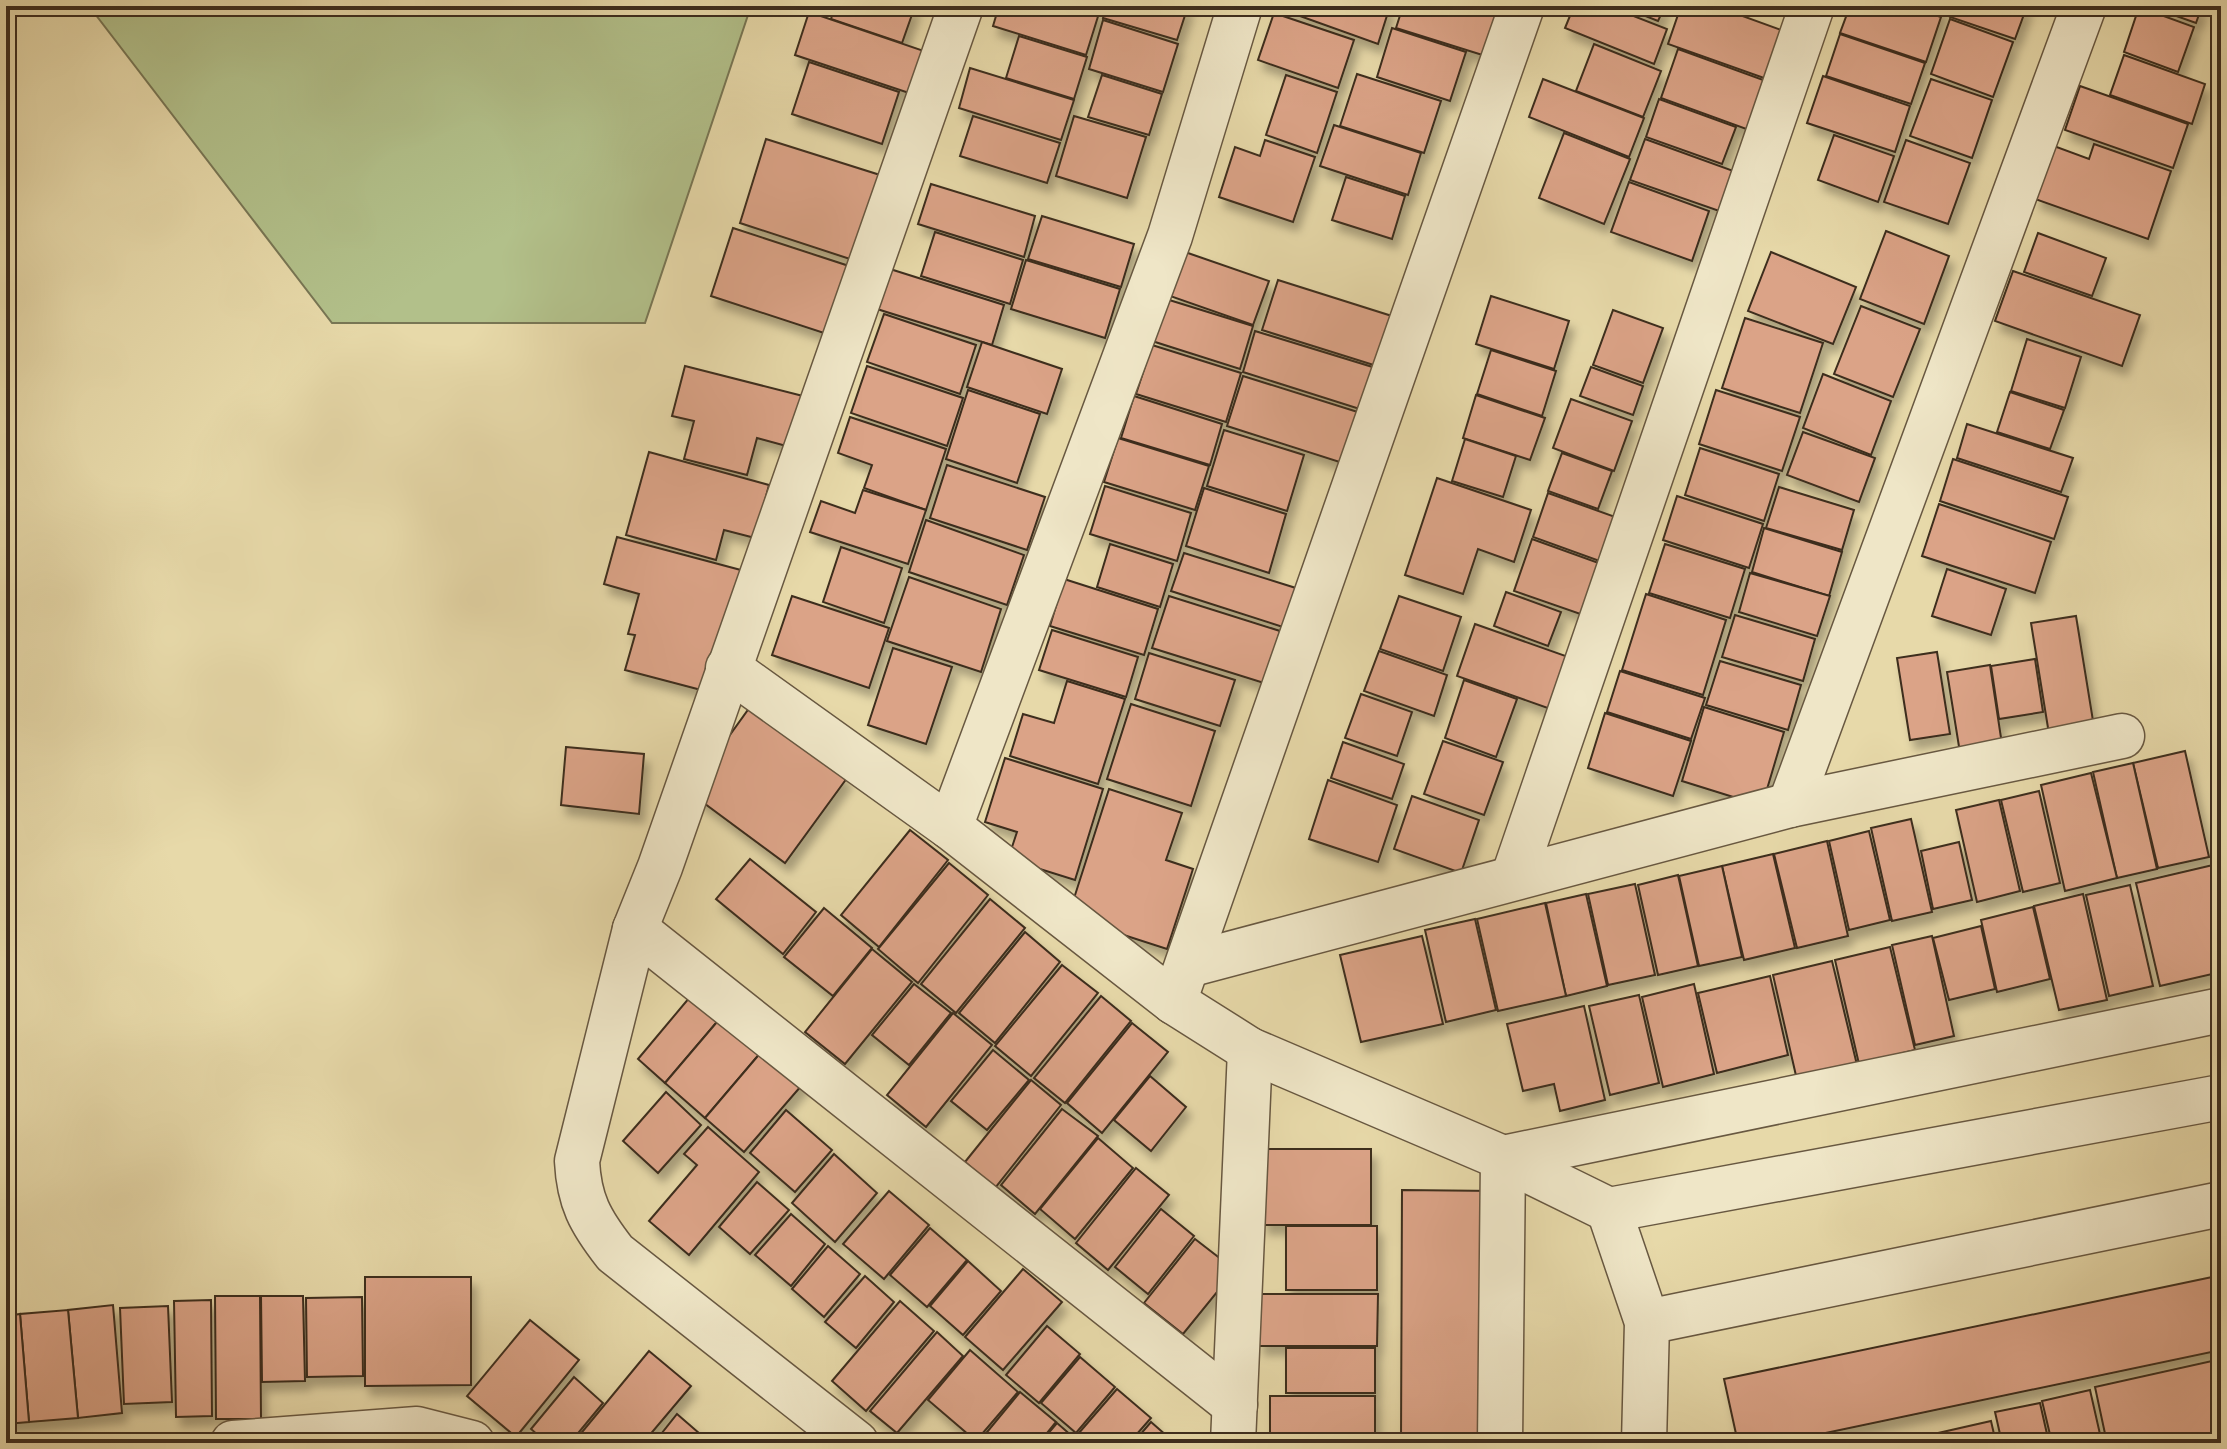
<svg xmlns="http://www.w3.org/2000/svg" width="2227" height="1449" font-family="Alegreya,serif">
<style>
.green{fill:#b2c08a;stroke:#787654;stroke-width:2}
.building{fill:#dba387;stroke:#3d2d1e;stroke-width:2;filter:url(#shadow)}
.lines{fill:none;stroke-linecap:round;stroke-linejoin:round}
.minor-casing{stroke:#685841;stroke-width:47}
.minor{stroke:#efe6c7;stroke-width:44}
</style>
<defs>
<filter id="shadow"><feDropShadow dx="5" dy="9" stdDeviation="4" flood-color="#0004"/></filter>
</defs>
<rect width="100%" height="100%" fill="#e7d9a9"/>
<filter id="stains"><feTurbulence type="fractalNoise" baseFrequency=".0025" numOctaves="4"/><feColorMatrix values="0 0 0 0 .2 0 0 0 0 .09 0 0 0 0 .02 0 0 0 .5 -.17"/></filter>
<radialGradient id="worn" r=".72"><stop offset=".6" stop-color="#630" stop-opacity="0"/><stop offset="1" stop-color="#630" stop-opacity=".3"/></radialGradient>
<path class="green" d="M89,6h662l-106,317h-313z"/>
<g class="building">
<path d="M835,6h80l-13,37 -71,-24z"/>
<path d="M999,6h87l14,4 -14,45 -93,-29z"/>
<path d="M1107,6h81l-11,34 -74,-22z"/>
<path d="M1272,6h118l-12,38z"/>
<path d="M1403,6h93l11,4 -15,48 -96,-30z"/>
<path d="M1574,6h34l59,23 -13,35 -89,-36z"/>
<path d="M1620,6h45l-7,15z"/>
<path d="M1681,6h34l80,29 -17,48 -110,-39z"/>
<path d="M1850,6h59l32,11 -15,45 -86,-29z"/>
<path d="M1914,6h30l-3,9z"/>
<path d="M1954,6h73l-12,33 -65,-22z"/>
<path d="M2148,6h54l-6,17z"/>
<path d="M2139,7l55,20 -16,45 -54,-20z"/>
<path d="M809,12l115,39 -15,42 -114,-38z"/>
<path d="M1274,13l80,27 -16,48 -80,-28z"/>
<path d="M1950,19l63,23 -20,55 -62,-23z"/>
<path d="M1103,20l75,24 -15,48 -74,-23z"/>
<path d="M1392,28l74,24 -16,49 -73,-24z"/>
<path d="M1840,34l85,29 -14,41 -85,-28z"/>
<path d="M1019,36l68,21 -13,42 -68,-21z"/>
<path d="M1594,44l67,27 -18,46 -67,-26z"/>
<path d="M1678,49l99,36 -17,49 -99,-36z"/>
<path d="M2124,55l81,29 -13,40 -82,-29z"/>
<path d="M809,62l90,30 -17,52 -90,-30z"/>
<path d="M970,68l104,32 -13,40 -102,-32z"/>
<path d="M1357,74l84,27 -17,52 -84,-27z"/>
<path d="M1102,75l60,19 -13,41 -61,-18z"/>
<path d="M1286,75l51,17 -20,61 -51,-18z"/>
<path d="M1823,76l87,30 -15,46 -88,-29z"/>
<path d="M1543,79l101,39 -15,39 -100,-40z"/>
<path d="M1931,79l61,21 -20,58 -62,-22z"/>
<path d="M2080,86l108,38 -15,44 -108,-38z"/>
<path d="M1659,99l77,28 -14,37 -76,-27z"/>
<path d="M973,116l87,27 -13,40 -87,-27z"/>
<path d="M1074,116l72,21 -19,61 -71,-22z"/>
<path d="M1334,125l87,28 -13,42 -88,-29z"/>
<path d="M1564,133l66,26 -26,65 -65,-26z"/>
<path d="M1834,135l60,21 -16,46 -60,-22z"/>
<path d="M766,139l114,36 -27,85 -113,-37z"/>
<path d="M1645,139l94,34 -14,40 -95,-33z"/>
<path d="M1265,140l50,17 -22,65 -74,-25 16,-50 25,9z"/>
<path d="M1906,140l64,23 -22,61 -64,-22z"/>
<path d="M2094,144l77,27 -23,68 -113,-40 19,-53 35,13z"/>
<path d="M1346,177l59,19 -13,43 -60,-19z"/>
<path d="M1629,182l80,29 -17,50 -81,-29z"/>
<path d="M931,184l104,32 -11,41 -106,-33z"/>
<path d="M1042,216l92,28 -13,43 -93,-28z"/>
<path d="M733,228l116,38 -22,68 -116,-38z"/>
<path d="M1886,231l63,25 -25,68 -64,-25z"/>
<path d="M935,232l88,28 -13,44 -89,-28z"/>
<path d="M2038,233l68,25 -14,38 -68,-24z"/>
<path d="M1185,252l84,29 -16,44 -83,-29z"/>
<path d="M1771,252l85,35 -23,57 -85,-33z"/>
<path d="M1026,260l94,29 -15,49 -94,-29z"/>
<path d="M890,269l114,36 -12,40 -115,-36z"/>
<path d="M2013,271l127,44 -18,51 -127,-45z"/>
<path d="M1278,280l117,37 -15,50 -118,-37z"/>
<path d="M1491,296l78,25 -15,48 -78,-25z"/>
<path d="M1166,299l87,27 -13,43 -88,-28z"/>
<path d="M1861,306l59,23 -27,68 -59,-23z"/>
<path d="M1613,310l50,18 -20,55 -50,-18z"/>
<path d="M884,314l92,31 -16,49 -93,-32z"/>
<path d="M1745,318l78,25 -23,70 -78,-25z"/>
<path d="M1255,331l124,38 -13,42 -123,-39z"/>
<path d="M2027,339l54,18 -16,51 -54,-17z"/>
<path d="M982,342l80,27 -15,45 -80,-27z"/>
<path d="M1152,345l89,28 -15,49 -90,-28z"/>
<path d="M1491,350l65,21 -14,45 -65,-22z"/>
<path d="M685,366l118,30 -13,51 -33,-9 -10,37 -63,-16 10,-38 -22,-5z"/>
<path d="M867,366l96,32 -16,48 -96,-33z"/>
<path d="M1591,367l52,19 -10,29 -53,-19z"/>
<path d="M1823,374l68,27 -20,54 -68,-27z"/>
<path d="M1243,376l121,38 -15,51 -122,-39z"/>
<path d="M968,390l72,24 -23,69 -71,-24z"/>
<path d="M1716,390l84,27 -18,54 -83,-27z"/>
<path d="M2010,392l54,18 -14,39 -53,-17z"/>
<path d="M1476,395l69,23 -15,42 -67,-22z"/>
<path d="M1134,396l88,28 -12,41 -89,-27z"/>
<path d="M1571,399l61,22 -18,50 -61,-23z"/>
<path d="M850,417l96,32 -20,61 -62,-22 8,-23 -34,-12z"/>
<path d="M1967,424l106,34 -12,34 -104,-34z"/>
<path d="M1224,430l80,25 -17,56 -80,-25z"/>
<path d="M1803,432l72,26 -16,44 -72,-27z"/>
<path d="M1118,438l91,28 -14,44 -91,-28z"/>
<path d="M1465,439l51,17 -13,41 -51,-16z"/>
<path d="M1700,448l79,26 -15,47 -79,-26z"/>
<path d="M649,452l120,33 -14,53 -31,-8 -8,30 -90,-25z"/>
<path d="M1562,453l50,18 -14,38 -50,-18z"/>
<path d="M1953,459l115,38 -14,42 -114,-38z"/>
<path d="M947,465l98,32 -18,53 -97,-32z"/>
<path d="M1437,478l94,32 -17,52 -36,-13 -15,45 -58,-19z"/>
<path d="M1105,486l86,27 -14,48 -87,-27z"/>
<path d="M1779,487l75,23 -12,40 -76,-22z"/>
<path d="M1204,488l82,26 -17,59 -83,-27z"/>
<path d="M863,490l63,20 -18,54 -98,-32 11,-31 34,12z"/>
<path d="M1548,493l73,26 -16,44 -72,-26z"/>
<path d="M1677,496l86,28 -14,44 -86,-28z"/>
<path d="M1939,504l112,38 -16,51 -113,-37z"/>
<path d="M926,520l98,35 -17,50 -98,-33z"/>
<path d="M1764,528l78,24 -13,44 -77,-24z"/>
<path d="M617,537l135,36 -47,118 -80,-21 10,-35 -7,-1 11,-40 -35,-10z"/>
<path d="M1532,539l75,27 -18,51 -75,-26z"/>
<path d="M1110,544l63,20 -13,43 -63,-20z"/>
<path d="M1665,544l80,25 -15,49 -81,-25z"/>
<path d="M841,547l61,21 -18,55 -61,-21z"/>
<path d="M1184,553l115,36 -13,39 -115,-37z"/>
<path d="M1947,569l59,20 -15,46 -59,-19z"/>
<path d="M1750,573l80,23 -13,40 -78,-24z"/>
<path d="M909,577l92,32 -20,63 -94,-31z"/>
<path d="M1064,579l94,30 -14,46 -94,-29z"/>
<path d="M1506,592l55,20 -13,34 -54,-20z"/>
<path d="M1646,594l80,26 -23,75 -81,-25z"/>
<path d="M792,596l97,32 -20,60 -97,-33z"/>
<path d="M1169,596l111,35 -16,52 -112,-35z"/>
<path d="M1399,596l62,21 -18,54 -63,-22z"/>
<path d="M1735,615l80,24 -12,42 -81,-24z"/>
<path d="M2076,616l18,111 -45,7 -18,-111z"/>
<path d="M1475,624l102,36 -18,52 -102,-36z"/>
<path d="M1052,630l86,27 -12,40 -87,-27z"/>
<path d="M893,648l59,19 -26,77 -58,-19z"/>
<path d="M1379,651l68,24 -13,41 -70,-25z"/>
<path d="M1937,652l13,82 -40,6 -13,-82z"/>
<path d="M1149,653l86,27 -15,46 -85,-27z"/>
<path d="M2035,659l8,53 -44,7 -8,-53z"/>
<path d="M1720,661l81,24 -13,45 -82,-25z"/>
<path d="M1990,665l13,86 -42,8 -14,-87z"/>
<path d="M1620,671l85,27 -14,41 -84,-27z"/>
<path d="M1464,680l53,19 -21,58 -51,-19z"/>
<path d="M1067,681l58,18 -27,85 -88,-28 13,-42 31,9z"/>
<path d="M1361,694l51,18 -15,44 -52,-18z"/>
<path d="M1131,704l84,27 -24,75 -84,-27z"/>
<path d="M750,707l97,71 -62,85 -96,-71z"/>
<path d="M1704,707l80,25 -22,74 -80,-25z"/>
<path d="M1605,713l86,28 -18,55 -85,-28z"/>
<path d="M1443,741l60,21 -19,53 -60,-21z"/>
<path d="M1343,742l61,22 -12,35 -61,-21z"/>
<path d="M566,747l78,7 -5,60 -78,-9z"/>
<path d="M2185,751l24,106 -51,11 -25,-105z"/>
<path d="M1005,758l98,31 -28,91 -67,-21 9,-27 -32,-10z"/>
<path d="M2133,763l24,106 -40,9 -24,-106z"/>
<path d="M2091,773l26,105 -52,13 -24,-106z"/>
<path d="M1328,780l69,25 -19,57 -69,-23z"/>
<path d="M1109,789l73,24 -16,47 27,9 -26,80 -99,-32z"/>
<path d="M2039,791l21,92 -37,9 -22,-92z"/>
<path d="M1412,796l67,24 -18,53 -67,-24z"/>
<path d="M1999,800l21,91 -43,11 -21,-92z"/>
<path d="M1911,819l21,93 -40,9 -21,-93z"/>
<path d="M910,830l38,30 -69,87 -38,-32z"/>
<path d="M1869,831l21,89 -41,10 -20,-89z"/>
<path d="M1827,841l21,95 -51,12 -23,-94z"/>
<path d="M1959,842l13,58 -39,9 -12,-58z"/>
<path d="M1773,854l22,94 -51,12 -22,-94z"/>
<path d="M750,859l66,53 -33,42 -67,-55z"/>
<path d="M949,863l39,32 -70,88 -40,-34z"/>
<path d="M2213,865l8,33v74l-61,14 -24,-103z"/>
<path d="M1722,866l20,91 -43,9 -20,-90z"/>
<path d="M1678,875l20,91 -40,9 -20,-90z"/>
<path d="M1635,884l20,91 -47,10 -20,-91z"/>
<path d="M2130,885l23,101 -44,10 -23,-101z"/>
<path d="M1586,894l21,92 -41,10 -20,-93z"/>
<path d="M2083,894l24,106 -48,10 -25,-104z"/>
<path d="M990,899l35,29 -69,85 -35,-29z"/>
<path d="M1545,903l21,93 -68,15 -21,-92z"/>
<path d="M2033,907l17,72 -53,13 -16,-72z"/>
<path d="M824,908l48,40 -39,48 -49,-39z"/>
<path d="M1475,919l21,91 -50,12 -21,-92z"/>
<path d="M1981,926l14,63 -46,11 -16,-62z"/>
<path d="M1025,932l35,30 -65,81 -36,-30z"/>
<path d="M1422,936l21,88 -82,18 -21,-87z"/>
<path d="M1932,936l22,100 -39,9 -23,-100z"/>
<path d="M1890,947l25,103 -56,14 -24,-104z"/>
<path d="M872,949l40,33 -67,82 -40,-32z"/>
<path d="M1832,961l25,104 -60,15 -24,-105z"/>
<path d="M1062,965l36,28 -67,83 -36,-30z"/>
<path d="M1770,976l18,79 -71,18 -19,-80z"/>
<path d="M914,984l37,29 -42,52 -37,-30z"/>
<path d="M1694,984l20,90 -51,13 -21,-90z"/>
<path d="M700,985l28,24 -63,74 -27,-24z"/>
<path d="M1639,995l20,88 -49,12 -21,-89z"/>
<path d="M1101,996l30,25 -66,82 -31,-25z"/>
<path d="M1584,1006l21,94 -45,11 -6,-27 -31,7 -16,-67z"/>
<path d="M728,1009l40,35 -63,74 -40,-35z"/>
<path d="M953,1013l39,32 -66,82 -39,-32z"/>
<path d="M1132,1023l36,29 -66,81 -35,-30z"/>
<path d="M768,1044l40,34 -64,74 -39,-34z"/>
<path d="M993,1050l36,30 -42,50 -36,-29z"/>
<path d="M1150,1076l36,31 -35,44 -37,-31z"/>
<path d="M1031,1080l30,25 -66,83 -30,-26z"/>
<path d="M666,1092l35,33 -43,48 -35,-32z"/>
<path d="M1062,1109l36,27 -63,78 -34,-29z"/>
<path d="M786,1110l46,40 -37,42 -45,-39z"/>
<path d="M708,1127l51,45 -70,83 -40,-34 48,-56 -13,-11z"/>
<path d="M1098,1138l35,30 -58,71 -35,-30z"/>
<rect x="1263" y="1149" width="108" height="76"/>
<path d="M834,1154l43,39 -42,49 -43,-39z"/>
<path d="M1136,1168l33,27 -61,75 -32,-27z"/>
<path d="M757,1182l32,28 -39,44 -31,-27z"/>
<path d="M1402,1190l94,1 -1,252h-94z"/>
<path d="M889,1191l40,34 -45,54 -41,-35z"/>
<path d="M1161,1209l33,27 -46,58 -33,-27z"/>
<path d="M791,1214l34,30 -34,42 -36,-31z"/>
<rect x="1286" y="1226" width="91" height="64"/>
<path d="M930,1228l37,32 -40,47 -37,-32z"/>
<path d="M1195,1239l40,31 -52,64 -39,-31z"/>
<path d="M828,1246l32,28 -36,43 -32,-28z"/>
<path d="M968,1261l33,30 -38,44 -33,-29z"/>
<path d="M1023,1269l39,33 -59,68 -38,-33z"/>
<path d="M865,1276l29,26 -38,46 -31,-26z"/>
<path d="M2217,1276l4,74 -443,93h-40l-14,-64z"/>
<path d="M365,1277h106v108l-106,1z"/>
<path d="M1259,1294h119l-1,52h-118z"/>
<path d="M215,1296h45l1,123h-45z"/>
<path d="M261,1296h42l2,85 -43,1z"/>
<path d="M362,1297l1,79 -56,1 -1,-79z"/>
<path d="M211,1300l1,116 -36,1 -2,-116z"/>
<path d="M900,1301l34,30 -68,80 -34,-30z"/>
<path d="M113,1305l9,108 -44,5 -10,-108z"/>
<path d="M168,1306l4,96 -48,2 -4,-96z"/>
<path d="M68,1310l10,108 -49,4 -9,-108z"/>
<path d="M20,1314l9,108 -23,2v-108z"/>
<path d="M530,1320l49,40 -63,77 -49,-41z"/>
<path d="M1047,1326l33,28 -41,49 -33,-28z"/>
<path d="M937,1332l26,24 -66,77 -27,-22z"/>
<rect x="1286" y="1348" width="89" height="45"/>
<path d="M970,1350l48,42 -42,49 -48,-41z"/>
<path d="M649,1351l42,35 -48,57h-70z"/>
<path d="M1080,1357l35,30 -39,46 -35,-30z"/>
<path d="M2221,1359v84h-114l-12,-56z"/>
<path d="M574,1377l29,26 -33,40h-23l-16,-14z"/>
<path d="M1117,1389l34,29 -22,25h-40l-11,-9z"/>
<path d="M2090,1390l12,53h-50l-10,-42z"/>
<path d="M1020,1392l36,30 -17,21h-61z"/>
<rect x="1270" y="1396" width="105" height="47"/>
<path d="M2040,1403l9,40h-47l-7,-31z"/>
<path d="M677,1414l30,26 -3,3h-50z"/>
<path d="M1991,1421l5,22h-102z"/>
<path d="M1151,1422l24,21h-42z"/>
<path d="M1057,1423l23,20h-40z"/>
</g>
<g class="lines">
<g class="minor-casing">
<g id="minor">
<path d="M728,668l222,159 224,175 348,-996"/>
<path d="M1790,805l294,-799"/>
<path d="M950,827l220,-591 70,-230"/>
<path d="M1513,878l299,-872"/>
<path d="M635,929l600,476"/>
<path d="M1188,965l602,-160 332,-69"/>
<path d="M1174,1002l76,48 253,108 106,52 612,-113"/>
<path d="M1609,1210l38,112 -3,121"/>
<path d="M1647,1322l574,-118"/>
<path d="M233,1443l184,-14 55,14"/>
<path d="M856,1443l-241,-190c-25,-32 -36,-52 -38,-92l58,-232 25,-62 301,-861"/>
<path d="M1233,1443l17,-393"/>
<path d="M1500,1443l3,-285 718,-148"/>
</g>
</g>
<use href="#minor" class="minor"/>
</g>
<rect width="2227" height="1449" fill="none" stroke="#e7d9a9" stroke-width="32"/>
<rect x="8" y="8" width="2211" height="1433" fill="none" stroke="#3d2d1e" stroke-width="4"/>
<rect x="16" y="16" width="2195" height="1417" fill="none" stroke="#3d2d1e" stroke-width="2"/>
<rect width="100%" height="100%" filter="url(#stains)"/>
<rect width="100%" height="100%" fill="url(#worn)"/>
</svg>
